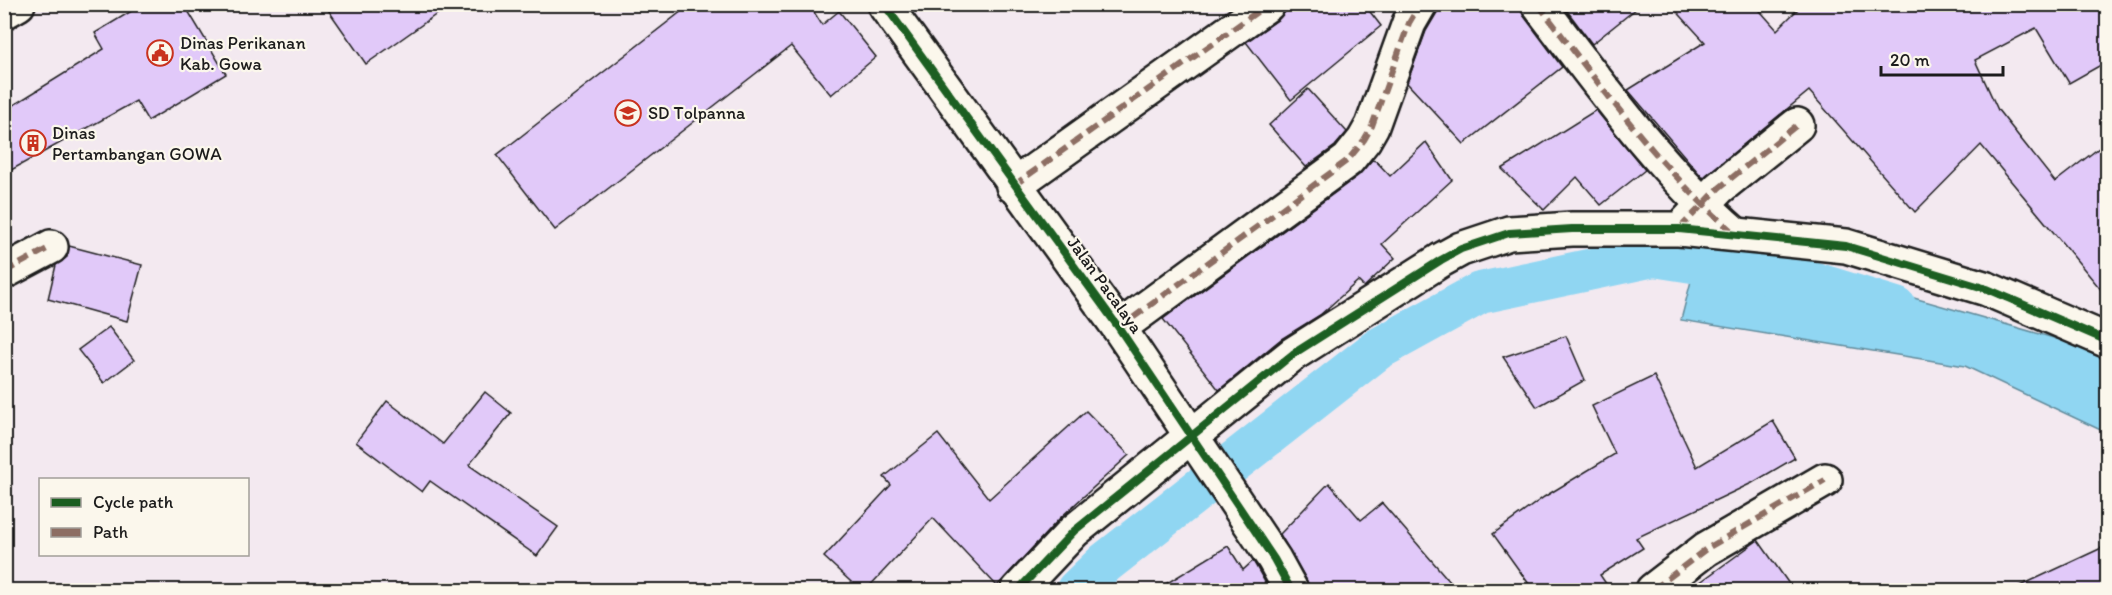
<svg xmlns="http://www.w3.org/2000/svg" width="2112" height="595" font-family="Itim,sans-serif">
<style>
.water{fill:#90d6f2;stroke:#628c9c;stroke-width:1.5}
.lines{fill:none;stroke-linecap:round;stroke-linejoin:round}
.canal{stroke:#90d6f2;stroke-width:42}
.building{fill:#e1c9f9;stroke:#1c1c1c;stroke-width:1.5}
.minor-casing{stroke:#1c1c1c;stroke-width:38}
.tertiary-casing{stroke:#1c1c1c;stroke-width:38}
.minor{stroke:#fbf7ec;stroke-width:33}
.tertiary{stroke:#fbf7ec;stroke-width:33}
.quiet{stroke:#8d6e63;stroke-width:6;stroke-dasharray:12 6;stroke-linecap:butt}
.cycleway-casing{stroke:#fbf7ec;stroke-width:11}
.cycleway{stroke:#1b5e20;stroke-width:8}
.labels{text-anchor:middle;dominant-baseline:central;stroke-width:4.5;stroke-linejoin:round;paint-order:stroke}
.poi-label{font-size:18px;fill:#1c1c1c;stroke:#fbf7ec;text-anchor:start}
.street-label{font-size:18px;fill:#1c1c1c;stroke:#fbf7ec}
</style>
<rect width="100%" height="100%" fill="#f3e9f0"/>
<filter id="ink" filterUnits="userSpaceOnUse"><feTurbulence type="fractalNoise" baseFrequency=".0167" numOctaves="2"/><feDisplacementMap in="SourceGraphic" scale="12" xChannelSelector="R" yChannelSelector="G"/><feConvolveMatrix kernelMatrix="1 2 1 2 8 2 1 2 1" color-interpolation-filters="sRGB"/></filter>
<g filter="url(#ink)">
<path class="water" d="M1692,277l222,21 171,49 22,8v78l-142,-67 -284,-46z"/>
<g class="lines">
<path class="canal" d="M1077,590l28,-27 273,-214 102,-56 174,-37 148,23 94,29"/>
</g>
<g class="building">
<path d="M143,4h41l42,70 -78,47 -12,-20 -132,73v-63l100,-62 -9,-16z"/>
<path d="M324,4h127l-85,60z"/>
<path d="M691,4h118l13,21 17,-14 37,46 -45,38 -40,-49 -236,184 -58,-75z"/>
<path d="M1292,4h72l17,22 -90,74 -45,-58 33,-23z"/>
<path d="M1442,4h78l3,11 39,52 -98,77 -57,-61 19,-52z"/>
<path d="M1562,4h80l-50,40z"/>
<path d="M1670,4h84l23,26 26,-26h305v57l-39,22 -33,-55 -61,32 23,50 57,72 53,-41v157l-127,-153 -66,67 -106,-121 -106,87 -75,-88 77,-48z"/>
<path d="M1308,89l39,43 -12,14 -29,21 -37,-42z"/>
<path d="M1596,110l49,60 -44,35 -24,-28 -33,33 -42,-41z"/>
<path d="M1426,142l26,38 -70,64 13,14 -31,29 -6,-6 -38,34 -39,24 -62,51 -56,-71 196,-144 13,-15 4,1 14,15z"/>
<path d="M69,246l73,19 -15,56 -79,-22 8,-34 11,-8z"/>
<path d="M109,327l25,33 -30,23 -26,-33z"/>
<path d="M1566,336l19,44 -48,27 -34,-50z"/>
<path d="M1654,376l43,91 76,-46 22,37 -43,25 -116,55 7,10 -43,27 11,16h-77l-41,-57 51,-37 71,-43 -23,-48z"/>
<path d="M485,392l26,21 -42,52 89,62 -21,29 -107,-75 -8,11 -66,-50 31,-41 56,43z"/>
<path d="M1086,411l43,44 -69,63 -63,68 -64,-68 -68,73h-4l-37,-34 67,-72 -7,-8 54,-43 51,65z"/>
<path d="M1329,483l32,37 21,-17 76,88h-148l-3,-10 -27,-47z"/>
<path d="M1758,540l36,51h-106l66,-48z"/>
<path d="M2108,545v46h-99z"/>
<path d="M1228,546l15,24 10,-9 17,30h-116z"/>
</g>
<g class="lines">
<g class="minor-casing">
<g id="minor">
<path d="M1538,4c61,80 121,164 197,230"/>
<path d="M4,12l14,-8"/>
<path d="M1013,186l255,-182"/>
<path d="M1687,222l32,-34 78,-63"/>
<path d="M4,272l47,-25"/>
<path d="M1119,328l229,-168 16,-20 8,-14 37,-103 11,-19"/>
<path d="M1018,590l56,-59 219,-177 148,-94 20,-11 48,-16 63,-4h107l167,17 141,43 121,52"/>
<path d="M1653,590l53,-41 119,-69"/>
</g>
</g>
<g class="tertiary-casing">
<path id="tertiary" d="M884,4l235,324 155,231 17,31"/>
</g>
<use href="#minor" class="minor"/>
<use href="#tertiary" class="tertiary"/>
<g class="quiet">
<path d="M1538,4c61,80 121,164 197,230"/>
<path d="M1013,186l255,-182"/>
<path d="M1679,229l40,-41 78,-63"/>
<path d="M4,272l47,-25"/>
<path d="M1119,328l229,-168 16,-20 8,-14 37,-103 11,-19"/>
<path d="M1653,590l53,-41 119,-69"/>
</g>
<g class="cycleway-casing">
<g id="cycleway">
<path d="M884,4l235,324 155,231 17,31"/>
<path d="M1018,590l56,-59 219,-177 148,-94 20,-11 48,-16 63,-4h107l167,17 141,43 121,52"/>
</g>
</g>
<use href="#cycleway" class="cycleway"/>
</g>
</g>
<defs>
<g id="civic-ring" transform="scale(1.35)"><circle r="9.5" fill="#fbf7ec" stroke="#c8321e" stroke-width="1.5"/><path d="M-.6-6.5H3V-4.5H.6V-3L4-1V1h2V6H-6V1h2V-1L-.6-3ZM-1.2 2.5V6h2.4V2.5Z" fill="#c8321e"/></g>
<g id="school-ring" transform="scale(1.35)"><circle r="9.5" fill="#fbf7ec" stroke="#c8321e" stroke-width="1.5"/><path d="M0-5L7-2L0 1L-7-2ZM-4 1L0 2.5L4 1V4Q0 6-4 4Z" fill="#c8321e"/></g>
<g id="building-ring" transform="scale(1.35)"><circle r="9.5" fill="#fbf7ec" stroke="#c8321e" stroke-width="1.5"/><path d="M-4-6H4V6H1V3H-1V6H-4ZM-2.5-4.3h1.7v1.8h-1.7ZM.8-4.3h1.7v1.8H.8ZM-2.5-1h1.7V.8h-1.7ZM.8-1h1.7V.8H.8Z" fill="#c8321e"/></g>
</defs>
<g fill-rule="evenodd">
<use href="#civic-ring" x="160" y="53"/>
<use href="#school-ring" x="628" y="113"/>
<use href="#building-ring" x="33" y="143"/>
</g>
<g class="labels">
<g class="poi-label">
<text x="180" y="43">Dinas Perikanan<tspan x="180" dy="21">Kab. Gowa</tspan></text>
<text x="648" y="113">SD Tolpanna</text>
<text x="52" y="133">Dinas<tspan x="52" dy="21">Pertambangan GOWA</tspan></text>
</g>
<g class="street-label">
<text transform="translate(1105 285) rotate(54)">Jalan Pacalaya</text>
</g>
</g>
<rect width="2112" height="595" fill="none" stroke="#fbf7ec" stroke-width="24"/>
<rect x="12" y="12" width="2088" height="571" fill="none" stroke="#1c1c1c" stroke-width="2" filter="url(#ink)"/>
<rect x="39" y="478" width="210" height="78" fill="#fbf7ec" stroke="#a29f99" stroke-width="1.5"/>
<rect x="51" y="498" width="30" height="9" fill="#1b5e20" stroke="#a29f99" stroke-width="1.5"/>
<text x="93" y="508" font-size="18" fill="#1c1c1c">Cycle path</text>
<rect x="51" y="528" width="30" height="9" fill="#8d6e63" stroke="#a29f99" stroke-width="1.5"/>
<text x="93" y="538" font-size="18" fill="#1c1c1c">Path</text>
<path d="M1881 66v9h122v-9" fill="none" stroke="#1c1c1c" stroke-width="3"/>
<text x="1890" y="66" font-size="18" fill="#1c1c1c" stroke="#fbf7ec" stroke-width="4.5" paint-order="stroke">20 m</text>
</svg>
